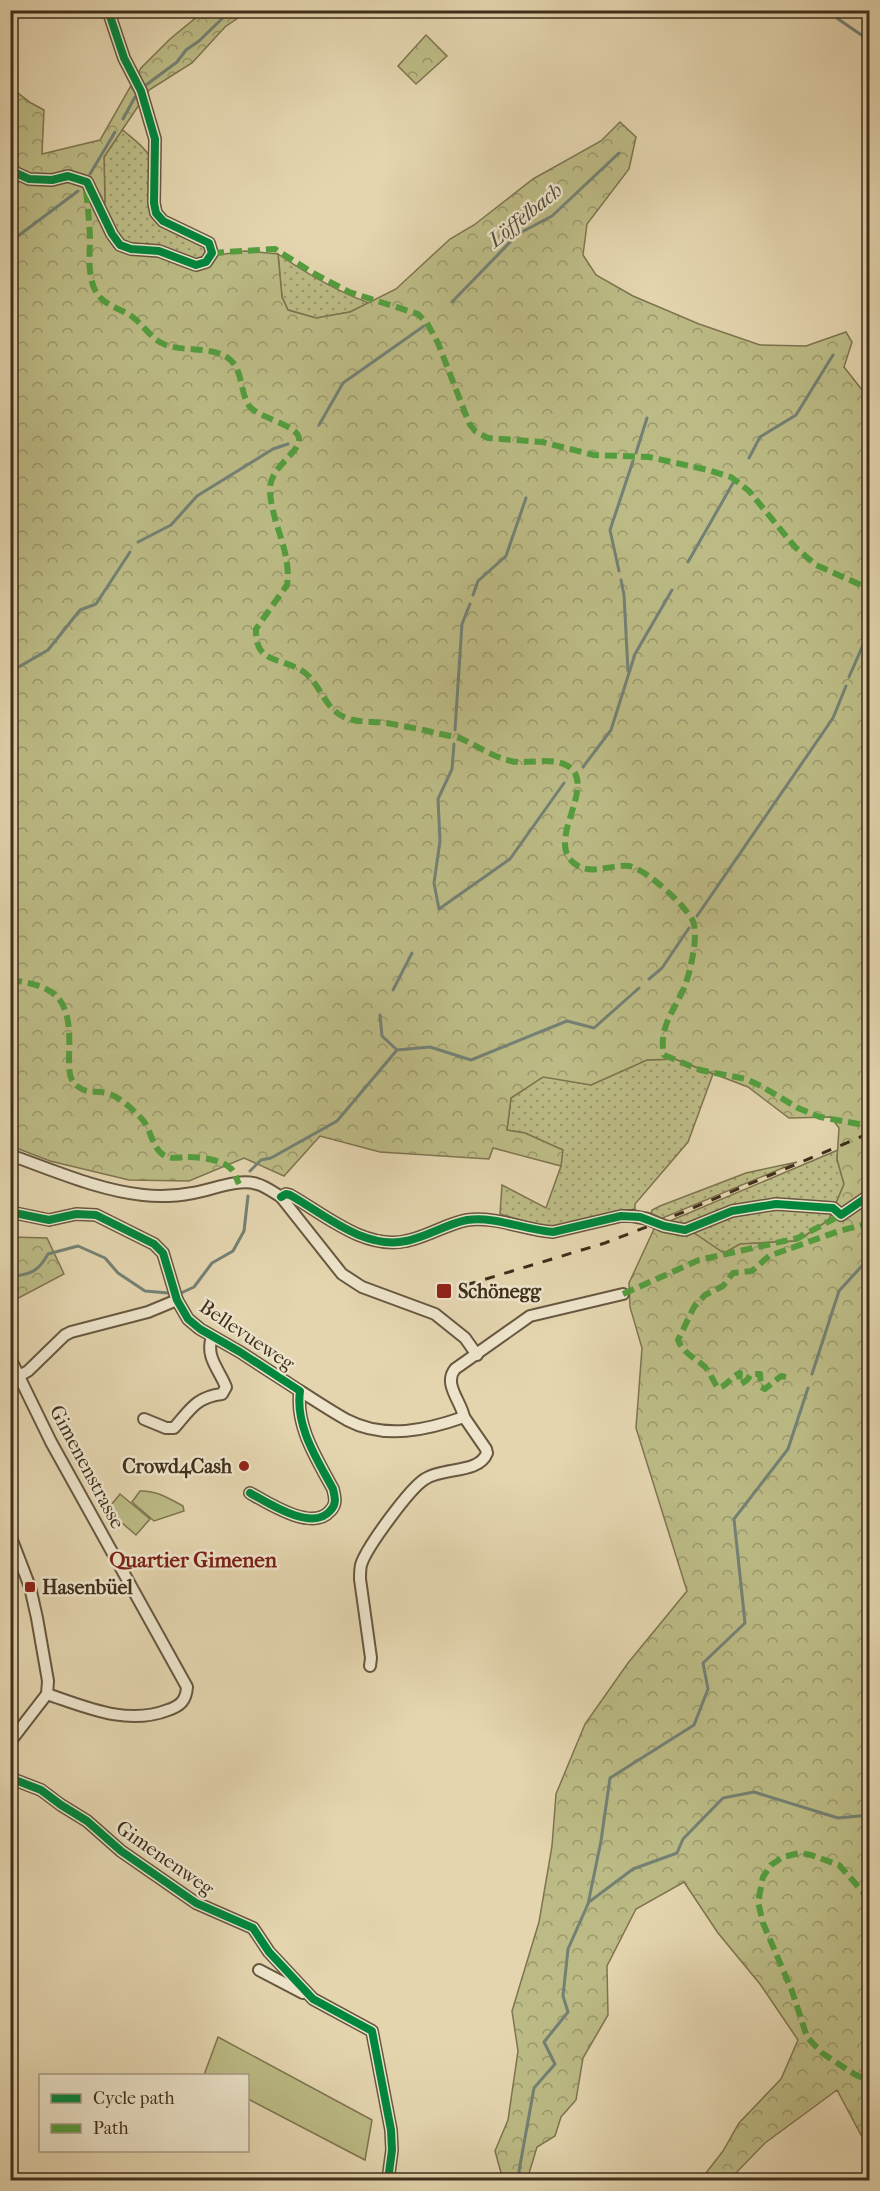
<svg xmlns="http://www.w3.org/2000/svg" width="880" height="2191" font-family="'IM FELL French Canon',serif">
<style>
.grass{fill:url(#grass-dots);stroke:#7e7450;stroke-width:1.5}
.forest{fill:url(#forest-crowns);stroke:#7e7450;stroke-width:1.5}
.park{fill:#bcbb85;stroke:#7e7450;stroke-width:1.5}
.lines{fill:none;stroke-linecap:round;stroke-linejoin:round}
.stream{stroke:#738175;stroke-width:3}
.minor-casing{stroke:#685840;stroke-width:14}
.minor{stroke:#ede4cb;stroke-width:10}
.rail{stroke:#3f2e1b;stroke-width:3;stroke-dasharray:10 10;stroke-linecap:butt}
.minor-bridge-casing{stroke:#685840;stroke-width:14;stroke-linecap:butt}
.minor-bridge{stroke:#ede4cb;stroke-width:10}
.quiet{stroke:#539d3e;stroke-width:6;stroke-dasharray:12 6;stroke-linecap:butt}
.cycleway-casing{stroke:#ede4cb;stroke-width:11}
.cycleway{stroke:#00873e;stroke-width:8}
.poi-dot{fill:#8f2418;stroke:#ede4cb;stroke-width:2}
.labels{text-anchor:middle;dominant-baseline:central;stroke-width:5;stroke-linejoin:round;paint-order:stroke}
.poi-label{font-size:20px;font-weight:bold;fill:#3f2e1b;stroke:#ede4cb;text-anchor:start}
.street-label{font-size:20px;fill:#3f2e1b;stroke:#ede4cb}
.water-label{font-size:21px;font-style:italic;fill:#504a39;stroke:#ede4cb}
.neighbourhood-label{font-size:21px;font-weight:bold;fill:#7a1f14;stroke:#ede4cb}
</style>
<defs>
<pattern id="grass-dots" width="8" height="8" patternUnits="userSpaceOnUse" patternTransform="scale(1.5)"><rect width="8" height="8" fill="#bcbb85"/><path d="M2 2h.1M6 6h.1" fill="none" stroke="#9a986c" stroke-width="1.8" stroke-linecap="round"/></pattern>
<pattern id="forest-crowns" width="20" height="18" patternUnits="userSpaceOnUse" patternTransform="scale(1.5)"><rect width="20" height="18" fill="#bcbb85"/><path d="M2 6a3 3 0 1 1 6 0M12 15a3 3 0 1 1 6 0" fill="none" stroke="#9a986c"/></pattern>
</defs>
<rect width="100%" height="100%" fill="#e4d5af"/>
<filter id="stains"><feTurbulence type="fractalNoise" baseFrequency=".00333" numOctaves="4"/><feColorMatrix values="0 0 0 0 .2 0 0 0 0 .09 0 0 0 0 .02 0 0 0 .5 -.17"/></filter>
<radialGradient id="worn" r=".72"><stop offset=".6" stop-color="#630" stop-opacity="0"/><stop offset="1" stop-color="#630" stop-opacity=".3"/></radialGradient>
<g class="grass">
<path d="M121,130l3,1c8,7 21,16 26,26 8,17 -8,46 3,60 12,15 36,22 53,30l-1,10 -10,3 -45,-13 -24,-5 -10,-6 -11,-27 -1,-52z"/>
<path d="M278,254c29,20 58,37 91,49l-19,9 -34,6 -28,-8 -6,-13z"/>
<path d="M675,1059l38,15 -25,68 -53,62v6l-81,17 -13,-1 -41,-12 2,-29 44,23 15,-42 1,-16 -37,-17 -18,-3 4,-32 32,-22 48,9 55,-25z"/>
<path d="M838,1150l-1,9 7,25 -9,22 -43,-4 -107,23 -20,-2z"/>
<path d="M797,1162l-139,58 -8,-3 2,-7 8,-4 86,-33z"/>
<path d="M769,1208l63,3 -3,9 -32,21 -57,3 -16,10 -30,-21 32,-18z"/>
</g>
<g class="forest">
<path d="M204,11h44l-23,16 -33,36 -43,27 -45,67 1,44 -9,5 18,41 47,8 44,12 13,-12 27,-4 33,3 4,43 6,13 28,8 34,-6 46,-23 54,-50 24,-14 59,-46 68,-38 19,-19 16,15 -7,32 -42,55 -4,31 13,20 37,21 66,28 61,21 46,1 40,-14 6,10 -8,25 26,33 -1,1750 -32,-60 -72,53 -30,31 -12,6h-16l-1,-7 17,-22 16,-28 42,-44 17,-39 -38,-56 -42,-51 -34,-51 -48,27 -29,57 1,49 -25,43 -7,42 -15,17 -6,19 -18,11 -10,33h-24l-8,-29 13,-31 10,-69 -6,-40 27,-89 13,-76 4,-52 29,-70 43,-61 59,-72 -51,-163 6,-80 -12,-41 -1,-24 25,-54 40,4 30,20 16,-9 57,-3 32,-21 15,-36 -7,-25 2,-31 -8,-11 -42,1 -41,-31 -73,-28 -28,1 -56,25 -48,-8 -32,21 -4,32 18,3 38,17 -2,16 -68,-18 -4,11 -109,-7 -60,-16 -36,40 -40,-18 -55,23 -60,-1 -79,-19 -39,-15 -1,-1059 21,16 13,7 -2,44 58,-14 41,-72 29,-29z"/>
<path d="M426,35l21,21 -31,28 -18,-18z"/>
<path d="M11,1237l36,1 17,36 -53,28z"/>
</g>
<g class="park">
<path d="M140,1491c16,-1 30,8 43,15l1,5 -30,10 -22,-19z"/>
<path d="M120,1494l30,25 -14,16 -29,-25z"/>
<path d="M218,2037l154,83 -7,40 -117,-61v-23l-44,-1z"/>
</g>
<g class="lines">
<g class="stream">
<path d="M808,10l14,6 9,-2 39,27"/>
<path d="M146,85l31,-23 9,-12 13,-9 32,-31"/>
<path d="M123,119l12,-22"/>
<path d="M90,174l25,-42"/>
<path d="M10,242l68,-51"/>
<path d="M452,302l66,-68 34,-18 67,-63"/>
<path d="M319,425l24,-42 81,-57"/>
<path d="M636,453l11,-35"/>
<path d="M749,458l11,-21 36,-22 37,-60"/>
<path d="M138,542l33,-17 26,-29 76,-47 15,-5"/>
<path d="M688,562l45,-79"/>
<path d="M619,571l-9,-41 23,-69"/>
<path d="M621,580l3,15 4,76"/>
<path d="M473,595l5,-14 28,-25 20,-58"/>
<path d="M10,672l38,-22 32,-40 16,-6 34,-52"/>
<path d="M849,677l21,-48"/>
<path d="M455,730l7,-106 8,-20"/>
<path d="M454,744l-2,25 -14,30 2,42 -6,42 5,26 71,-50 54,-76"/>
<path d="M583,767l28,-37 24,-76 37,-64"/>
<path d="M697,916l136,-198 13,-32"/>
<path d="M649,979l13,-11 27,-40"/>
<path d="M393,990l19,-37"/>
<path d="M397,1050l33,-3 41,13 96,-39 27,7 45,-40"/>
<path d="M250,1171l11,-11 10,-2 66,-37 60,-71 -15,-14 -2,-21"/>
<path d="M10,1277c21,-3 28,-5 38,-23l30,-8 27,12 13,15 27,18 23,2"/>
<path d="M181,1293l13,-6 18,-24 21,-12 11,-20 4,-35"/>
<path d="M812,1374l27,-83 31,-34"/>
<path d="M589,1902l44,-33 44,-16 6,-14 40,-41 31,-6 84,26 32,-3"/>
<path d="M521,2180l-2,-9 15,-83 21,-24 -11,-22 24,-30 -5,-16 5,-47 20,-45 13,-63 9,-63 84,-53 14,-36 -5,-26 42,-40 -11,-104 54,-70 20,-61"/>
</g>
<g class="minor-casing">
<g id="minor">
<path d="M10,167l6,6 13,6 23,1 16,-4 19,6 25,52 8,11 11,4 28,2 37,14 10,-3 6,-9 -3,-10 -46,-22 -7,-8 -2,-10 1,-64 -14,-48 -17,-33 -16,-48"/>
<path d="M10,1155c43,15 87,35 133,40 16,2 34,1 50,-2 19,-3 45,-15 64,-9 8,2 16,8 24,13l61,77 20,13 73,27 30,24 12,17"/>
<path d="M281,1197l5,-3 4,1c34,19 74,55 116,46 21,-4 40,-17 61,-21 29,-4 57,10 86,12l68,-16h11l16,3"/>
<path d="M10,1212l39,8 27,-6 20,1 58,29 9,9 14,47 11,19 12,10 40,23 60,39c-5,35 17,68 33,98 2,9 4,15 -3,22 -18,21 -62,-8 -80,-18"/>
<path d="M664,1226l21,4 47,-19 44,-7 57,4 8,7 29,-20"/>
<path d="M10,1358l41,84 136,245c-1,14 -7,19 -19,23 -41,16 -82,-3 -121,-16"/>
<path d="M19,1376l9,-5 37,-36 6,-3 77,-20 29,-12"/>
<path d="M300,1391c16,10 31,20 47,29 38,20 80,10 117,-3 -3,-16 -21,-33 -9,-48l75,-53 93,-22"/>
<path d="M144,1419l22,9h8c16,-18 22,-31 48,-34l4,-7c-7,-18 -21,-30 -14,-50"/>
<path d="M10,1535l20,52 7,31 11,63 -1,13 -37,48"/>
<path d="M370,1666l1,-8 -11,-79c0,-4 0,-9 1,-14 5,-17 49,-77 64,-86 18,-12 54,-5 62,-26l-1,-4 -22,-32"/>
<path d="M10,1778l31,12 20,15 26,16 34,30 75,52 57,25 16,24 44,47 59,32 19,99 1,20 -4,30"/>
<path d="M259,1970l44,23"/>
</g>
</g>
<use href="#minor" class="minor"/>
<path class="rail" d="M466,1285l139,-42 57,-22 208,-88"/>
<g class="minor-bridge-casing">
<path id="minor-bridge" d="M648,1219l16,7"/>
</g>
<use href="#minor-bridge" class="minor-bridge"/>
<g class="quiet">
<path d="M86,191c2,15 3,30 4,45 0,18 -3,37 5,54 8,17 28,18 40,29 11,9 17,21 31,26 19,7 45,1 62,13 16,11 11,35 22,49 10,11 47,18 49,31 1,17 -31,28 -29,54 2,32 22,61 17,93l-31,44c-1,34 22,28 45,41 20,12 22,39 45,48 13,5 27,3 41,5 16,3 33,6 49,10 8,2 18,3 26,6 15,7 30,17 45,21 19,6 40,-4 59,5 35,18 -23,76 9,99 16,12 36,0 54,2 17,3 56,39 64,55 3,8 2,19 1,27 -2,13 -5,28 -10,40 -10,23 -26,40 -20,67l36,15 46,9 15,7 37,22 22,9 50,9"/>
<path d="M212,253l63,-4 38,24 36,19 69,22 9,9 11,20 31,80 6,8 13,7 54,4 52,13 55,2 59,13 23,7 18,14 46,56 21,18 54,24"/>
<path d="M10,980c55,6 61,26 59,77 0,10 -1,22 8,29 12,9 18,4 30,7 13,4 24,15 33,24 12,10 11,35 28,40 5,2 13,0 18,0 14,0 38,2 47,14 2,3 4,9 6,13"/>
<path d="M623,1294l76,-34 99,-22 43,-23"/>
<path d="M786,1377l-5,-1 -16,13 -4,-2 -1,-13h-9l-4,6 -6,4 -2,-2 1,-9c-9,3 -12,13 -22,15 -5,-7 -8,-16 -13,-21 -10,-9 -22,-14 -27,-27l16,-33 11,-12 18,-9 10,-13 19,-2 17,-15 70,-25 31,-8"/>
<path d="M870,1900l-31,-35 -28,-10 -11,-2 -17,4 -12,8 -8,12 -5,25 5,21 29,68 15,46 15,16 32,21 16,7"/>
<path d="M10,2169l15,11"/>
</g>
<g class="cycleway-casing">
<g id="cycleway">
<path d="M10,167l6,6 13,6 23,1 16,-4 19,6 25,52 8,11 11,4 28,2 37,14 10,-3 6,-9 -3,-10 -46,-22 -7,-8 -2,-10 1,-64 -14,-48 -17,-33 -16,-48"/>
<path d="M281,1197l5,-3 4,1c34,19 74,55 116,46 21,-4 40,-17 61,-21 29,-4 57,10 86,12l68,-16 19,1 24,9 21,4 47,-19 44,-7 57,4 8,7 29,-20"/>
<path d="M10,1212l39,8 27,-6 20,1 58,29 9,9 14,47 11,19 12,10 40,23 60,39c-5,35 17,68 33,98 2,9 4,15 -3,22 -18,21 -62,-8 -80,-18"/>
<path d="M10,1778l31,12 20,15 26,16 34,30 75,52 57,25 16,24 44,47 59,32 19,99 1,20 -4,30"/>
</g>
</g>
<use href="#cycleway" class="cycleway"/>
</g>
<g class="poi-dot">
<rect x="436" y="1283" width="16" height="16" rx="3"/>
<circle cx="244" cy="1466" r="6"/>
<rect x="24" y="1581" width="12" height="12" rx="3"/>
</g>
<g class="labels">
<g class="poi-label">
<text x="458" y="1291">Schönegg</text>
<text x="232" y="1466" text-anchor="end">Crowd4Cash</text>
<text x="42" y="1587">Hasenbüel</text>
</g>
<g class="street-label">
<text transform="translate(247 1335) rotate(34)">Bellevueweg</text>
<text transform="translate(87 1467) rotate(62)">Gimenenstrasse</text>
<text transform="translate(165 1858) rotate(35)">Gimenenweg</text>
</g>
<g class="water-label">
<text transform="translate(525 215) rotate(-39)">Löffelbach</text>
</g>
<g class="neighbourhood-label">
<text x="193" y="1560">Quartier Gimenen</text>
</g>
</g>
<rect width="880" height="2191" fill="none" stroke="#e4d5af" stroke-width="36"/>
<rect x="12" y="12" width="856" height="2167" fill="none" stroke="#3f2e1b" stroke-width="3"/>
<rect x="18" y="18" width="844" height="2155" fill="none" stroke="#3f2e1b" stroke-width="1.5"/>
<rect x="39" y="2074" width="210" height="78" fill="#ede4cb" stroke="#a79b85" stroke-width="1.5"/>
<rect x="51" y="2094" width="30" height="9" fill="#00873e" stroke="#a79b85" stroke-width="1.5"/>
<text x="93" y="2104" font-size="18" fill="#3f2e1b">Cycle path</text>
<rect x="51" y="2124" width="30" height="9" fill="#539d3e" stroke="#a79b85" stroke-width="1.5"/>
<text x="93" y="2134" font-size="18" fill="#3f2e1b">Path</text>
<rect width="100%" height="100%" filter="url(#stains)"/>
<rect width="100%" height="100%" fill="url(#worn)"/>
</svg>
